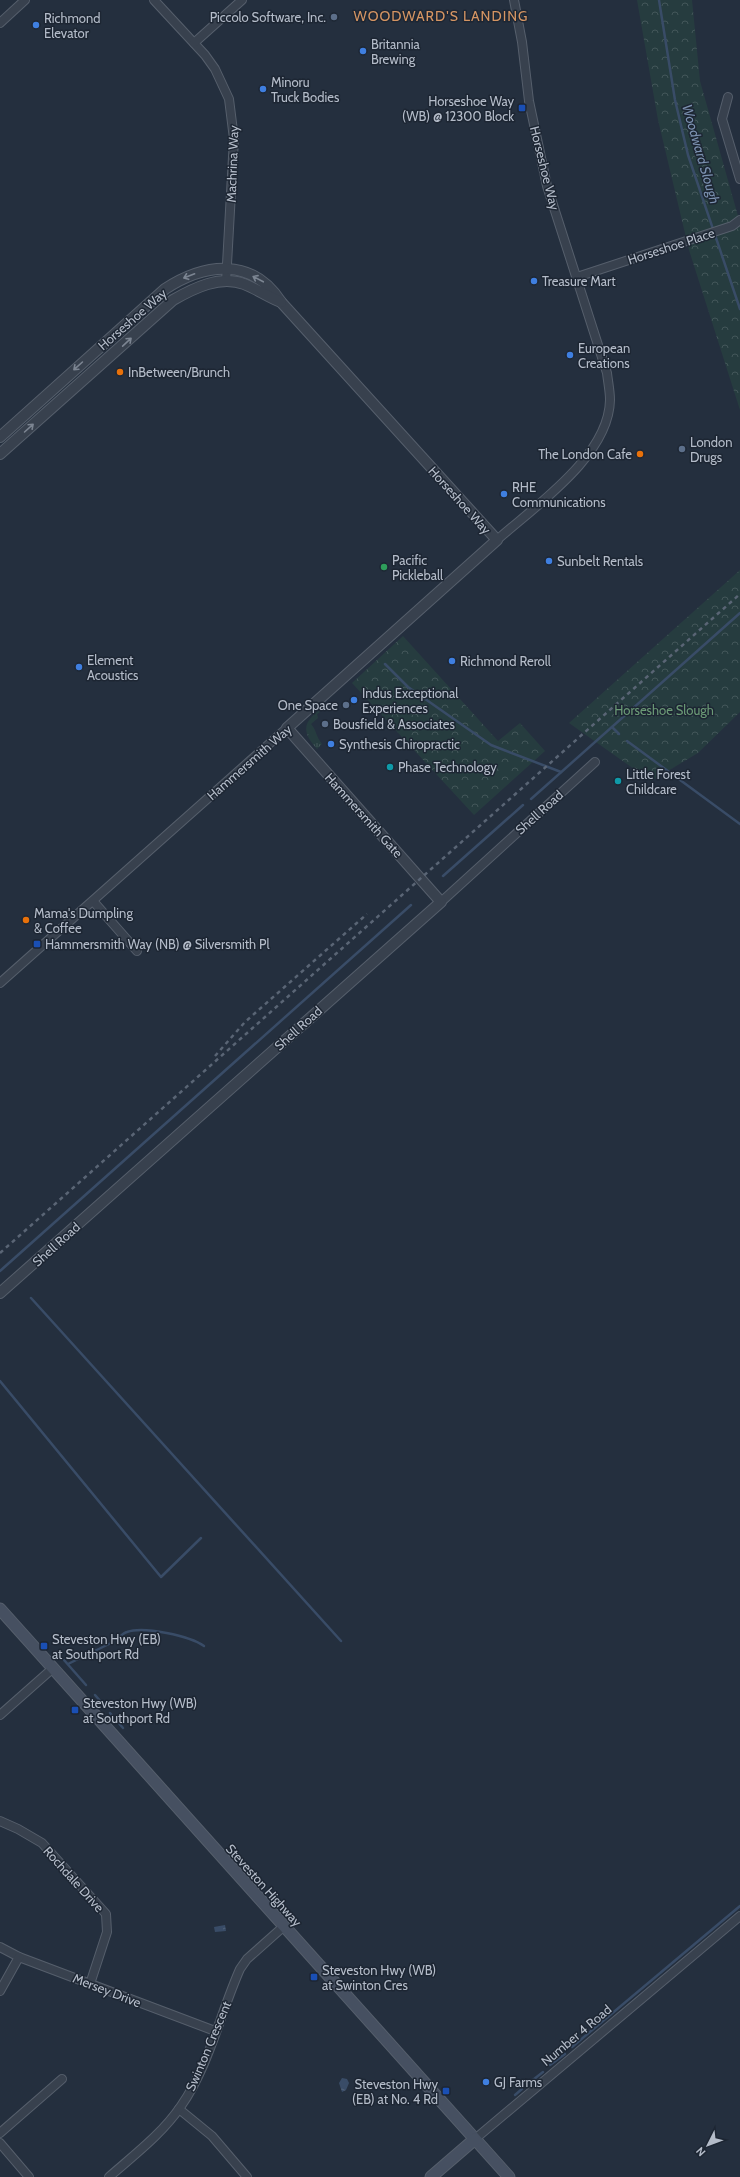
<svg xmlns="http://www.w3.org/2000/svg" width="740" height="2177" font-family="Cabin,sans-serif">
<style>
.grass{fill:url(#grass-tufts)}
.park{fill:url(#park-crowns)}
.water{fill:url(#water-ripples)}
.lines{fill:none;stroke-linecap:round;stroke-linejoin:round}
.stream{stroke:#394c67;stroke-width:2.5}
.minor-casing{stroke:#565f6c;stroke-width:10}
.tertiary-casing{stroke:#565f6c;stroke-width:12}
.secondary-casing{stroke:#565f6c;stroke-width:13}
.minor{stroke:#38414e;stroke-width:8}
.tertiary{stroke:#38414e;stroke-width:10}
.secondary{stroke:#465061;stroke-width:11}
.rail{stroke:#5a6575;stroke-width:2.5;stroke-dasharray:4 4;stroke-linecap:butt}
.oneway{stroke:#7c8592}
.service-dot{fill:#5c6f8a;stroke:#1d2633;stroke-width:1.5}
.shop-dot{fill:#3f7fe0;stroke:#1d2633;stroke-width:1.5}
.transit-dot{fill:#1a4fb4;stroke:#1d2633;stroke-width:1.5}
.food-dot{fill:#e8710a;stroke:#1d2633;stroke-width:1.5}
.leisure-dot{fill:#2e9e5b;stroke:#1d2633;stroke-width:1.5}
.culture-dot{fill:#0f9aa8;stroke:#1d2633;stroke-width:1.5}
.labels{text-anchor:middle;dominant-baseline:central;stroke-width:3;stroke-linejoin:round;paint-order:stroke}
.poi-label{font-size:13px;fill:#b4bcc9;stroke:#1d2633;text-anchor:start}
.street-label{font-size:13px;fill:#b4bcc9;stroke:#1d2633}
.park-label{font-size:13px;fill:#6b9a76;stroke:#1d2633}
.neighbourhood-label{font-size:14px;letter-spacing:1px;fill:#d59563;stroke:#1d2633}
.water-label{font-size:14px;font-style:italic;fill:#7c92b1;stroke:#1d2633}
</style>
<defs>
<pattern id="grass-tufts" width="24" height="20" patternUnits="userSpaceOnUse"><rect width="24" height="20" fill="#263c3f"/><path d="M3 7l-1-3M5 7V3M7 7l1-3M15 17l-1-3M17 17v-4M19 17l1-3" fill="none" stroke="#435659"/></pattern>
<pattern id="park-crowns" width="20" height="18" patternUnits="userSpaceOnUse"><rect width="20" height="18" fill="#263c3f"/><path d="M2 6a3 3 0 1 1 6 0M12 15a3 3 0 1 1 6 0" fill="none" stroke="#435659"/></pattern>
<pattern id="water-ripples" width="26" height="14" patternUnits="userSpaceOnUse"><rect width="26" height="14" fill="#394c67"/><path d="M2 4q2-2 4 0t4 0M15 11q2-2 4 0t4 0" fill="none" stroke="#53647b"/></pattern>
</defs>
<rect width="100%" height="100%" fill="#242f3e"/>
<path class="grass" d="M318,711l2,1 -3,2 1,4 -7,6c6,7 4,11 11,20l-5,5c-14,-16 -15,-25 1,-38z"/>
<g class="park">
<path d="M637,0h55l8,81 40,142v187l-51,-160 -31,-130z"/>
<path d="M740,570v142l-42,41 -47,28 -82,-58z"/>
<path d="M403,636l95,105 22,-18 25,28 -71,64 -122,-132z"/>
</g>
<g class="water">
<path d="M225,1925l1,6 -11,1 -1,-5z"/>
<path d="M342,2078l5,1 2,4 -3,7 -4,2 -3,-9z"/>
</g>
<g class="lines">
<g class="stream">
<path d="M659,0l16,100 13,55 52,154"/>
<path d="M385,664l23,23 83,58 70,27"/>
<path d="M612,727l7,7"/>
<path d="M627,741l113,83"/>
<path d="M531,799l209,-186"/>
<path d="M443,876l80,-71"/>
<path d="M0,1271l411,-366"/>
<path d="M31,1298l310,343"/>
<path d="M0,1381l161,196 40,-39"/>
<path d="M117,1639c3,-2 6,-6 10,-7 17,-6 63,4 77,14"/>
<path d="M64,1660l22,25"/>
<path d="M68,1664l43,-21"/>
<path d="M95,1695l7,8"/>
<path d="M110,1713l13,15"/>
<path d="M572,2047l168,-141"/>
<path d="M550,2065l15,-11"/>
<path d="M529,2083l14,-11"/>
<path d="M515,2095l7,-6"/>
</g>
<g class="minor-casing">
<g id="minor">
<path d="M154,0l51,55 10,14 14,30 5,40 -8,143"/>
<path d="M0,23l25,-23"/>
<path d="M194,43l48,-43"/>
<path d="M728,97l-6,22 18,60"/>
<path d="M577,277l155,-51 8,-6"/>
<path d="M497,540c38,-34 112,-84 113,-140 0,-9 -2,-18 -3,-27l-60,-187 -18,-85 -7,-59 -8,-42"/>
<path d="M93,901l44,50"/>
<path d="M441,902l154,-140"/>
<path d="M0,983l287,-255"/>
<path d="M0,1715l52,-46"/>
<path d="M0,1821l18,8 24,14 64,71 1,18 -17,52"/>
<path d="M0,1947l19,10 196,74"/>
<path d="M0,1991l19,-34"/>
<path d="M179,2109l33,27 35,41"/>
<path d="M0,2133l62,-54"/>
<path d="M475,2139l265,-223"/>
<path d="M0,2143l29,34"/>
<path d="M109,2177c25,-22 53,-43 72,-71 28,-40 39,-92 59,-137l7,-10 36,-32"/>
</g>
</g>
<g class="tertiary-casing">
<g id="tertiary">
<path d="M0,437l165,-148c40,-26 87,-32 116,13l216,238 -210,188 154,174 -441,391"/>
<path d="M0,454l173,-154c21,-12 47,-25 71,-16 13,5 24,13 37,18"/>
</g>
</g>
<g class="secondary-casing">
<g id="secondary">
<path d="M0,1609l509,568"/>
<path d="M431,2177l44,-38"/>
</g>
</g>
<use href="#minor" class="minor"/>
<use href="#tertiary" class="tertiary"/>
<use href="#secondary" class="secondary"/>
<g class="rail">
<path d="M215,1056l30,-34 122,-108"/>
<path d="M0,1253l740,-659"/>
</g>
</g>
<defs><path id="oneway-shaft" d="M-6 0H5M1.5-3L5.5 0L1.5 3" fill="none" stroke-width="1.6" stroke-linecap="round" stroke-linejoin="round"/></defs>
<g class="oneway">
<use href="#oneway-shaft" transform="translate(189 276) rotate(159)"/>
<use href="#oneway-shaft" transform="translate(258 279) rotate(-152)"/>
<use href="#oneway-shaft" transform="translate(127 342) rotate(-43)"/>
<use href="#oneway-shaft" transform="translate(78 366) rotate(138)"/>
<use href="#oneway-shaft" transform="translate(29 428) rotate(-42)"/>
</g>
<g class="service-dot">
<circle cx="334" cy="17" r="4"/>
<circle cx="682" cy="449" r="4"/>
<circle cx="346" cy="705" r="4"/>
<circle cx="325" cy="724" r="4"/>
</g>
<g class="shop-dot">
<circle cx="36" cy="25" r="4"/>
<circle cx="363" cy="51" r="4"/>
<circle cx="263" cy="89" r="4"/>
<circle cx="534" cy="281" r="4"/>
<circle cx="570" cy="355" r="4"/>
<circle cx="504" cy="494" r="4"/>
<circle cx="549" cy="561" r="4"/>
<circle cx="452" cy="661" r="4"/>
<circle cx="79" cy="667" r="4"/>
<circle cx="354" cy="700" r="4"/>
<circle cx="331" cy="744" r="4"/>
<circle cx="486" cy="2082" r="4"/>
</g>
<g class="transit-dot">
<rect x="518" y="104" width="8" height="8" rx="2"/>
<rect x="33" y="940" width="8" height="8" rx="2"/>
<rect x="40" y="1642" width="8" height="8" rx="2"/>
<rect x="71" y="1706" width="8" height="8" rx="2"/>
<rect x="310" y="1973" width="8" height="8" rx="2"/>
<rect x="442" y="2087" width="8" height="8" rx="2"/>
</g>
<g class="food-dot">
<circle cx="120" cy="372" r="4"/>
<circle cx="640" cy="454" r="4"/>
<circle cx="26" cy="920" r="4"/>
</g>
<circle class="leisure-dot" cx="384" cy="567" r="4"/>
<g class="culture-dot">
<circle cx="390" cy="767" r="4"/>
<circle cx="618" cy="781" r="4"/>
</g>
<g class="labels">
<g class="poi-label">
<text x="326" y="17" text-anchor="end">Piccolo Software, Inc.</text>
<text x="44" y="18">Richmond<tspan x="44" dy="15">Elevator</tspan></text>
<text x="371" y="44">Britannia<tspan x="371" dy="15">Brewing</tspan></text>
<text x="271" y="82">Minoru<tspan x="271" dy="15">Truck Bodies</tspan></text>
<text x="514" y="101" text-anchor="end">Horseshoe Way<tspan x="514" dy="15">(WB) @ 12300 Block</tspan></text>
<text x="542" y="281">Treasure Mart</text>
<text x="578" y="348">European<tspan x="578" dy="15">Creations</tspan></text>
<text x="128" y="372">InBetween/Brunch</text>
<text x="690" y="442">London<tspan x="690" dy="15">Drugs</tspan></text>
<text x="632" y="454" text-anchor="end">The London Cafe</text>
<text x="512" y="487">RHE<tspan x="512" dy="15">Communications</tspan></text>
<text x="392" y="560">Pacific<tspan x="392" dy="15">Pickleball</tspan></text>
<text x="557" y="561">Sunbelt Rentals</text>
<text x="87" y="660">Element<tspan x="87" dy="15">Acoustics</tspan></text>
<text x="460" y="661">Richmond Reroll</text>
<text x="362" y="693">Indus Exceptional<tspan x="362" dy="15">Experiences</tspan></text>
<text x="338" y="705" text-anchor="end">One Space</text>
<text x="333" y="724">Bousfield &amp; Associates</text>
<text x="339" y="744">Synthesis Chiropractic</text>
<text x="398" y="767">Phase Technology</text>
<text x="626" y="774">Little Forest<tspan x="626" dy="15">Childcare</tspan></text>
<text x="34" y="913">Mama's Dumpling<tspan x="34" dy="15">&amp; Coffee</tspan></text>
<text x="45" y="944">Hammersmith Way (NB) @ Silversmith Pl</text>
<text x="52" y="1639">Steveston Hwy (EB)<tspan x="52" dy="15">at Southport Rd</tspan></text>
<text x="83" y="1703">Steveston Hwy (WB)<tspan x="83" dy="15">at Southport Rd</tspan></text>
<text x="322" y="1970">Steveston Hwy (WB)<tspan x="322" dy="15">at Swinton Cres</tspan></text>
<text x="494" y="2082">GJ Farms</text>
<text x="438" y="2084" text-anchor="end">Steveston Hwy<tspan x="438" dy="15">(EB) at No. 4 Rd</tspan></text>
</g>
<g class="street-label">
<text transform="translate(232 164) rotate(-88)">Machrina Way</text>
<text transform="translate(545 168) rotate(76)">Horseshoe Way</text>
<text transform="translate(671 246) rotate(-18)">Horseshoe Place</text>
<text transform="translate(132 319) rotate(-41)">Horseshoe Way</text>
<text transform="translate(460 500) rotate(48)">Horseshoe Way</text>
<text transform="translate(249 762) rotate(-41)">Hammersmith Way</text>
<text transform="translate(539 812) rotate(-42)">Shell Road</text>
<text transform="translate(364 815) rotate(48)">Hammersmith Gate</text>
<text transform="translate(298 1028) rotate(-42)">Shell Road</text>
<text transform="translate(56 1244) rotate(-42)">Shell Road</text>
<text transform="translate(74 1879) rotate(48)">Rochdale Drive</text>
<text transform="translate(264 1885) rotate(48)">Steveston Highway</text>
<text transform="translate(107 1990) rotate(21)">Mersey Drive</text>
<text transform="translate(576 2035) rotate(-40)">Number 4 Road</text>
<text transform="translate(208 2046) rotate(-67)">Swinton Crescent</text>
</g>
<g class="park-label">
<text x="664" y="710">Horseshoe Slough</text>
</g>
<g class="neighbourhood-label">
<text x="441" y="16">WOODWARD'S LANDING</text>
</g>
<g class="water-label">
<text transform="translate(701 154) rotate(74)">Woodward Slough</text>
</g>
</g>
<g transform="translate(708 2145) rotate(228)" stroke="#1d2633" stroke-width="3" paint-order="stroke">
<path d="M0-3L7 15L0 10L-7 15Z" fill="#b4bcc9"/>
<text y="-6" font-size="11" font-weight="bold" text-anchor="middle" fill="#b4bcc9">N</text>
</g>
</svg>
